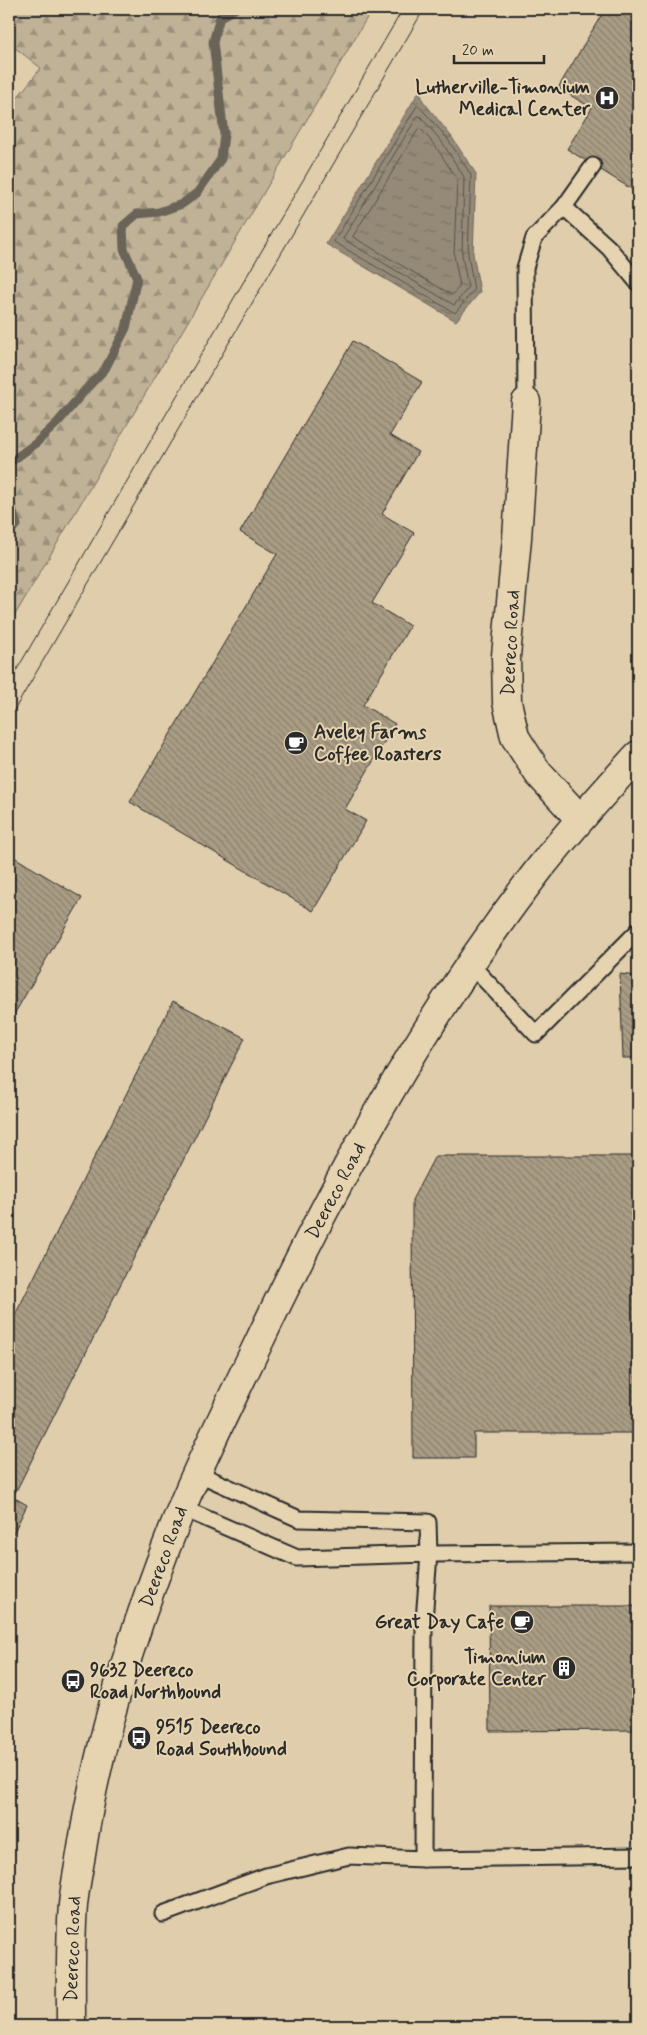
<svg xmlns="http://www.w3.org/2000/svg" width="647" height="2035" font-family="Mynerve,sans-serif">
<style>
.forest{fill:url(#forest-firs);stroke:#766e60}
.water{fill:url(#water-ripples);stroke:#6b6459}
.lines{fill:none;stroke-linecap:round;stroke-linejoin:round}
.shore{stroke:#55514a;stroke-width:1}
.stream{stroke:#6b6459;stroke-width:9}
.building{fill:url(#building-back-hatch);stroke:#2b2b2b}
.service-casing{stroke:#2b2b2b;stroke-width:19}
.minor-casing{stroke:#2b2b2b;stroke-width:31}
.secondary-casing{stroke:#2b2b2b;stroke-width:31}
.service{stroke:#e6d4b1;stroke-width:15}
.minor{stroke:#e6d4b1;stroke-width:28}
.secondary{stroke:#e6d4b1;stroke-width:28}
.tram{stroke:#2b2b2b;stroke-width:1}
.labels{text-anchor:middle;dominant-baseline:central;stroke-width:4;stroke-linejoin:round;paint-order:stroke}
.poi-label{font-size:19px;font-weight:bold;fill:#2b2b2b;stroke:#e6d4b1;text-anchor:end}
.street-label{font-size:19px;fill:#2b2b2b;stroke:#e6d4b1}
</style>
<defs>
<pattern id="forest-firs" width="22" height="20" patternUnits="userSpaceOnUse" patternTransform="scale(1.25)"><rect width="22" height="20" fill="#c0b296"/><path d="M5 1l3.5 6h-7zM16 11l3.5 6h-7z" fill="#9c917b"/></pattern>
<pattern id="water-ripples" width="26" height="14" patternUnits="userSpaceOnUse" patternTransform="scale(1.25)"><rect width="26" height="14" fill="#958a78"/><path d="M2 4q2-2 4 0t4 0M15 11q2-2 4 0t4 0" fill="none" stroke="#7a7163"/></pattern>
<pattern id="building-back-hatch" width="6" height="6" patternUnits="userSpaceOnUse" patternTransform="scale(1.25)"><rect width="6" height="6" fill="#aa9d85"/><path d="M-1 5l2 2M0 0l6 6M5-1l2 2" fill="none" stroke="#8b806d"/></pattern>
</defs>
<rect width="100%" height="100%" fill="#dfcdac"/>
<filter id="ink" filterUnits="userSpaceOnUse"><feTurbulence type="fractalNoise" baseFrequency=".02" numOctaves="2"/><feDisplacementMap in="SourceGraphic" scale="10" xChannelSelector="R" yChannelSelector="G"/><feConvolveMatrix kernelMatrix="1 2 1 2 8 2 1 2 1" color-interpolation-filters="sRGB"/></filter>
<g filter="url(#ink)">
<path class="forest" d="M9,9h363l-363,616v-517l32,-40 -32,-25z"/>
<path class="water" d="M420,90l3,11 28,35 25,38 -3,80 7,38 -24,29 -130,-77z"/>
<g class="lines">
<g class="shore">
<path d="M418,105l29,33 24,37 -3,79 6,36 -19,23 -121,-71z"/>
<path d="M418,116l3,1 21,25 22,35 -2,78 6,33 -14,17 -111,-66z"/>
<path d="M419,129l3,1 14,17 21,32 -3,76 6,31 -8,9 -99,-58z"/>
</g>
<g class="stream">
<path d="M9,463l26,-19 23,-22 28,-33 19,-20 21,-41 11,-50 -13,-29 -1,-23 14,-12 22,-2 23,-8 15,-11 24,-34 3,-24 -11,-93 7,-25 15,-8"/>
<path d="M9,499l8,26 -8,5"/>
</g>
</g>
<g class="building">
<path d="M605,9h33v184l-71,-44 25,-41 -34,-20z"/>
<path d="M638,212v10l-4,-3z"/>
<path d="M638,235v10l-4,-2z"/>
<path d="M353,341l69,41 -32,53 28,17 -36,62 32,19 -42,70 38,23 -47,79 32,19 -50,85 21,12 -53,90 -183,-109 147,-248 -37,-22z"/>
<path d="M9,854l73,44 -73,125z"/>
<path d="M620,974l18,2v82h-15z"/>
<path d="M173,1001l72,37 -232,459 14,8 -18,37v-215z"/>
<path d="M435,1156h203v277h-164v25h-61l-1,-258z"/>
<path d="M489,1606h149v124l-148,1z"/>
</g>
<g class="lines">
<g class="service-casing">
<g id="service">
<path d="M564,207l45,41 29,35"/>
<path d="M526,402l-1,-134 9,-30 30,-31 29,-41"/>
<path d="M471,965l65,69 102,-103"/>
<path d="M197,1473l102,46 129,3 1,32 209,-2"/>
<path d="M182,1508l115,50 132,-4 -5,67 -1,238 215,-3"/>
<path d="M163,1914l103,-38 83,-20 74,3"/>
</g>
</g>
<g class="minor-casing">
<path id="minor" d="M526,402l-9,136 -11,118 1,46 8,35 23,36 42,46"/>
</g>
<g class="secondary-casing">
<path id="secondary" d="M71,2026c0,-40 -1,-81 2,-121 2,-21 7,-42 10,-63 18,-115 55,-227 99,-335 22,-54 50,-108 75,-161 79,-167 169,-332 283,-478 31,-39 64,-76 98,-113"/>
</g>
<use href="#service" class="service"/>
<use href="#minor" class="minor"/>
<use href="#secondary" class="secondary"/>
<g class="tram">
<path d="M9,683l394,-674"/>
<path d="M9,719l415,-710"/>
</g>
</g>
</g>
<defs>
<g id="hospital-disc" transform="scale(1.25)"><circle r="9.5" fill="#2b2b2b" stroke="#e6d4b1"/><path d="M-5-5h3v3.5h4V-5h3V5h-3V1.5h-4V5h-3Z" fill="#fff"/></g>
<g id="cafe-disc" transform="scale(1.25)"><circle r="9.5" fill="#2b2b2b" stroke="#e6d4b1"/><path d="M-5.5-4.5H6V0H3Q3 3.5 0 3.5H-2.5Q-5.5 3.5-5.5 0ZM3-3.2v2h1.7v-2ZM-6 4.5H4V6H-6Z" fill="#fff"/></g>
<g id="building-disc" transform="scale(1.25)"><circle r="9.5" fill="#2b2b2b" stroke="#e6d4b1"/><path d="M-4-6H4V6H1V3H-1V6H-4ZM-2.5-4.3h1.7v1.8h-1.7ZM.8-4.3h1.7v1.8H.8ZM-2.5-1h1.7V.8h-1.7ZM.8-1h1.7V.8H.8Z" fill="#fff"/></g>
<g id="bus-disc" transform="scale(1.25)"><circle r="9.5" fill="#2b2b2b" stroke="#e6d4b1"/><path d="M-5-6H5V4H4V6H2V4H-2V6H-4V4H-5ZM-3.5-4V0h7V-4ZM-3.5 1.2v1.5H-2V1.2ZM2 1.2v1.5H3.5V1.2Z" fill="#fff"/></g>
</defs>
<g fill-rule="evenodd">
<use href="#hospital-disc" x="607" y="98"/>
<use href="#cafe-disc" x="296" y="743"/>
<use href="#cafe-disc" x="522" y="1622"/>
<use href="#building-disc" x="564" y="1668"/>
<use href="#bus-disc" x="73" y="1681"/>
<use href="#bus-disc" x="139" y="1738"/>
</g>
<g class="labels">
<g class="poi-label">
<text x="590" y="87">Lutherville-Timonium<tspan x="590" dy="22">Medical Center</tspan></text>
<text x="314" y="732" text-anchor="start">Aveley Farms<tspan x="314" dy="22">Coffee Roasters</tspan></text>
<text x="504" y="1622">Great Day Cafe</text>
<text x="546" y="1657">Timonium<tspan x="546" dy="22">Corporate Center</tspan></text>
<text x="90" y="1670" text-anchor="start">9632 Deereco<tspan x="90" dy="22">Road Northbound</tspan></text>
<text x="156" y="1727" text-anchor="start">9515 Deereco<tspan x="156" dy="22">Road Southbound</tspan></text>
</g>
<g class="street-label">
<text transform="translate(511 643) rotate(-87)">Deereco Road</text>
<text transform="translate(336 1191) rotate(-62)">Deereco Road</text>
<text transform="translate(164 1557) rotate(-70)">Deereco Road</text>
<text transform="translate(73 1949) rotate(-88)">Deereco Road</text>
</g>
</g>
<rect width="647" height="2035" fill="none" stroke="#e6d4b1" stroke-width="30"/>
<rect x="15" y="15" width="617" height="2005" fill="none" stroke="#2b2b2b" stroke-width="2" filter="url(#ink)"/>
<path d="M454 55v8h90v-8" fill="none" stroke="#2b2b2b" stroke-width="2.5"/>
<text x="462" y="55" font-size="15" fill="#2b2b2b" stroke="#e6d4b1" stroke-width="4" paint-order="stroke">20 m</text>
</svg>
